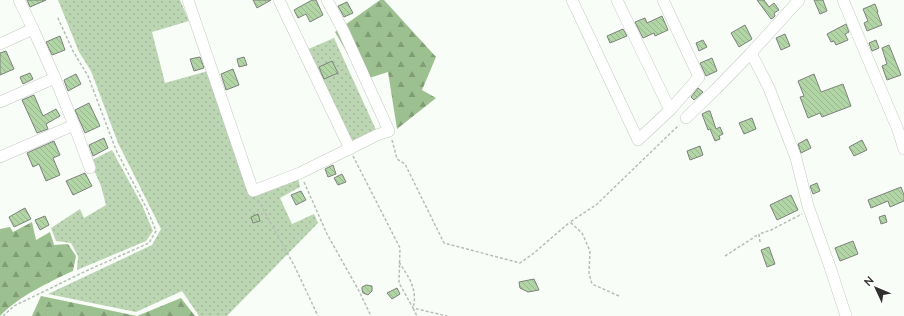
<svg xmlns="http://www.w3.org/2000/svg" width="904" height="316" font-family="'Nunito Sans',sans-serif">
<style>
.grass{fill:url(#grass-dots)}
.forest{fill:url(#forest-firs)}
.building{fill:url(#building-back-hatch);stroke:#7e827d}
.lines{fill:none;stroke-linecap:round;stroke-linejoin:round}
.minor-casing{stroke:#c5c9c3;stroke-width:12}
.path{stroke:#b9bdb8;stroke-width:1.5;stroke-dasharray:3 2;stroke-linecap:butt}
.minor{stroke:#fff;stroke-width:11}
</style>
<defs>
<pattern id="grass-dots" width="8" height="8" patternUnits="userSpaceOnUse"><rect width="8" height="8" fill="#bcd5b3"/><path d="M2 2h.1M6 6h.1" fill="none" stroke="#a2b79a" stroke-width="1.8" stroke-linecap="round"/></pattern>
<pattern id="forest-firs" width="22" height="20" patternUnits="userSpaceOnUse"><rect width="22" height="20" fill="#9dc090"/><path d="M5 1l3.5 6h-7zM16 11l3.5 6h-7z" fill="#809d76"/></pattern>
<pattern id="building-back-hatch" width="6" height="6" patternUnits="userSpaceOnUse"><rect width="6" height="6" fill="#b1d5a4"/><path d="M-1 5l2 2M0 0l6 6M5-1l2 2" fill="none" stroke="#99b78e"/></pattern>
</defs>
<rect width="100%" height="100%" fill="#f8fdf7"/>
<g class="grass">
<path d="M58,0h122l9,21 -37,11 13,51 43,-12 42,122 48,-16 2,10 -20,11 12,26 22,-10 4,9 -91,93h-28l-17,-25 -46,21 -88,-18 104,-49 9,-16 -43,-86 -27,-72 -12,-19z"/>
<path d="M334,38l43,94 -32,15 -46,-94z"/>
<path d="M112,150l30,55 11,26 -7,10 -69,29 1,-14 -7,-13 -15,-2 -5,-13 29,-19 4,9 22,-13 -5,-19 -11,-25z"/>
</g>
<g class="forest">
<path d="M380,0h4l52,57 -14,33 14,8 -39,31 -9,-57 -25,8 -28,-48z"/>
<path d="M32,222l4,18 14,-8 4,13 14,-1 8,12 -3,15c-24,11 -55,26 -73,45v-87l10,-2 3,5z"/>
<path d="M41,296l96,20 44,-18 14,18h-163z"/>
</g>
<g class="building">
<path d="M27,0h19l-16,7z"/>
<path d="M253,0h18l-14,8z"/>
<path d="M312,0h4l7,15 -13,7 -4,-8 -8,4 -4,-8z"/>
<path d="M757,0h7l5,7 5,-4 5,7 -5,3 1,3 -2,2 -2,1z"/>
<path d="M814,0h9l4,11 -7,3z"/>
<path d="M347,2l6,11 -9,4 -6,-11z"/>
<path d="M875,4l3,8h-1l5,13 -15,6 -3,-8 4,-2 -5,-12z"/>
<path d="M662,16l6,14 -13,6 -1,-3 -11,5 -8,-16 10,-4 2,5z"/>
<path d="M846,24l3,8 -4,2 3,6 -12,5 -2,-4 -3,1 -4,-8z"/>
<path d="M745,25l7,14 -13,8 -8,-14z"/>
<path d="M623,29l4,7 -17,7 -3,-7z"/>
<path d="M785,34l5,12 -9,4 -5,-12z"/>
<path d="M60,36l5,14 -13,5 -6,-13z"/>
<path d="M703,40l4,7 -8,4 -3,-8z"/>
<path d="M876,40l3,8 -7,3 -3,-8z"/>
<path d="M889,45l12,30 -14,5 -5,-14 5,-2 -5,-16z"/>
<path d="M6,51l8,18 -14,6v-22z"/>
<path d="M200,57l4,11 -10,3 -4,-12z"/>
<path d="M244,57l3,8 -8,2 -2,-8z"/>
<path d="M712,58l5,13 -11,5 -6,-13z"/>
<path d="M332,61l6,12 -14,6 -5,-12z"/>
<path d="M233,69l6,16 -13,5 -5,-16z"/>
<path d="M30,73l3,6 -10,5 -3,-7z"/>
<path d="M76,74l5,10 -13,7 -4,-11z"/>
<path d="M814,74l7,18 22,-8 8,22 -29,11 -2,-4 -12,5 -8,-21 4,-1 -6,-15z"/>
<path d="M698,88l5,4 -9,8 -3,-3z"/>
<path d="M34,95l9,21 13,-7 4,7 -14,8 2,5 -11,4 -15,-33z"/>
<path d="M89,103l11,23 -15,7 -10,-23z"/>
<path d="M708,111h2l6,18 4,-2 3,7 -4,2 1,3 -5,2 -5,-12 -2,1 -6,-16z"/>
<path d="M752,118l4,11 -12,5 -5,-11z"/>
<path d="M104,138l4,10 -15,8 -4,-11z"/>
<path d="M807,139l4,9 -10,5 -3,-9z"/>
<path d="M862,140l5,10 -13,6 -5,-9z"/>
<path d="M54,141l6,14 -7,3 7,17 -14,6 -7,-17 -6,3 -6,-14z"/>
<path d="M700,146l3,9 -13,5 -3,-9z"/>
<path d="M333,165l3,9 -8,3 -3,-8z"/>
<path d="M85,173l7,13 -19,9 -7,-14z"/>
<path d="M342,174l4,8 -8,3 -4,-7z"/>
<path d="M817,183l3,8 -7,3 -3,-8z"/>
<path d="M901,187l3,8v6l-14,6 -2,-6 -17,7 -3,-8z"/>
<path d="M301,191l5,9 -10,5 -5,-10z"/>
<path d="M791,195l7,15 -21,10 -7,-15z"/>
<path d="M25,208l6,11 -17,8 -5,-10z"/>
<path d="M258,214l2,7 -7,2 -2,-6z"/>
<path d="M885,215l2,7 -6,2 -2,-7z"/>
<path d="M45,216l4,9 -9,5 -5,-10z"/>
<path d="M853,241l5,13 -18,7 -5,-13z"/>
<path d="M769,247l6,17 -8,3 -6,-17z"/>
<path d="M534,279l5,11 -11,2 -8,-4 -1,-6z"/>
<path d="M366,285l6,1v5l-4,4 -5,-2 -1,-3v-3z"/>
<path d="M397,288l3,6 -8,5 -5,-6z"/>
</g>
<g class="lines">
<g class="minor-casing">
<g id="minor">
<path d="M188,0l65,191 47,-18 77,-38 12,-4 -46,-101 -16,-30"/>
<path d="M279,0l71,149"/>
<path d="M572,0l66,140 32,-30 29,-33 -36,-77"/>
<path d="M617,0l53,110"/>
<path d="M843,0l55,130 6,19"/>
<path d="M0,44l33,-15 -14,-29"/>
<path d="M751,53l18,35 27,70 12,48 22,61 16,49"/>
<path d="M0,102l55,-24"/>
<path d="M686,118l30,-29 35,-36 48,-53"/>
<path d="M74,125l16,43"/>
<path d="M0,157l74,-32 -19,-47 -22,-49"/>
</g>
</g>
<g class="path">
<path d="M392,140l5,19 8,5 39,79 76,20 14,-10 36,-31"/>
<path d="M353,156l47,92 -1,35 14,25 34,8"/>
<path d="M304,182l23,52 32,57 12,25"/>
<path d="M258,200l37,67 23,49"/>
<path d="M760,242l-1,-8 12,-4 31,-16"/>
<path d="M725,256l34,-22"/>
<path d="M399,262c10,16 19,27 14,46l4,8"/>
<path d="M619,296l-27,-12 -3,-11 1,-22 -8,-18 -12,-11 26,-17 83,-80"/>
<path d="M3,316l11,-10 72,-35 63,-28 7,-12 -9,-22 -31,-59 -28,-74 -15,-25 -16,-35"/>
</g>
<use href="#minor" class="minor"/>
</g>
<g transform="translate(876 288) rotate(314)" stroke="#ffffff" stroke-width="3" paint-order="stroke">
<path d="M0-3L7 15L0 10L-7 15Z" fill="#30312f"/>
<text y="-6" font-size="11" font-weight="bold" text-anchor="middle" fill="#30312f">N</text>
</g>
</svg>
